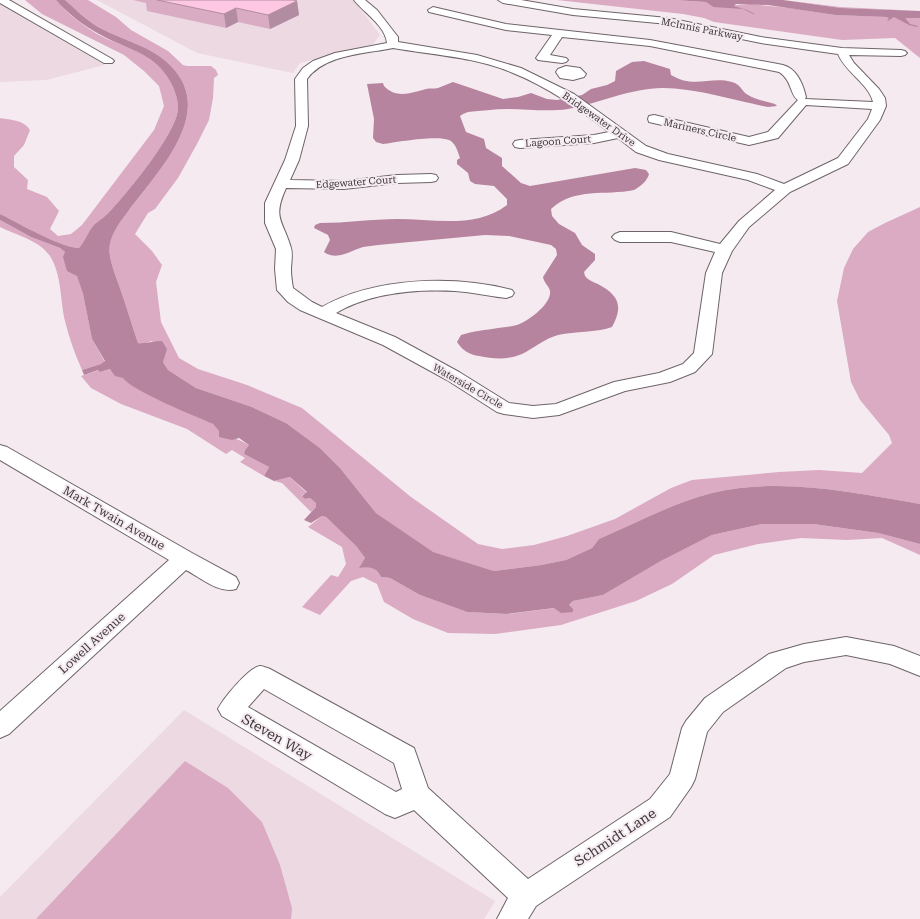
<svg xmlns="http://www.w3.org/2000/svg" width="920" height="919" font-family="'Roboto Serif',serif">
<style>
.built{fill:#ecd9e2}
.green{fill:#daabc3}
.water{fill:#b6849e}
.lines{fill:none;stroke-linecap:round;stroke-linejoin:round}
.street-casing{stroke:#6d6468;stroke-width:2}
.street{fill:#fff;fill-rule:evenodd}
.wall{fill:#daacc4}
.shaded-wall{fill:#b28ca0}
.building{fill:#fec8e4;stroke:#b28ca0}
.labels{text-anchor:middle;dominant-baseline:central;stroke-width:4;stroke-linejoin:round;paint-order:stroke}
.far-street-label{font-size:10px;fill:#3c383a;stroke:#f5eaf0}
.street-label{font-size:12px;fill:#3c383a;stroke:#f5eaf0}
.near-street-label{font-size:14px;fill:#3c383a;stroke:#f5eaf0}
</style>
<rect width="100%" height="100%" fill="#f5eaf0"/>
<g class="built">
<path d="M97,0h257l26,35 -7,9 -73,19 -7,10 -96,-20z"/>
<path d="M0,5l105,60 -59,15 -46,2z"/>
<path d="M184,710l311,191 -11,18h-484v-22z"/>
</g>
<g class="green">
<path d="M25,0h31c12,14 28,27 45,36 16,8 34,13 50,23 14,10 27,31 27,49 0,23 -49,83 -66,101 -5,6 -12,11 -18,17 -6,6 -9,15 -15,22 -23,-2 -57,-23 -79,-34v-96c11,2 24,2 30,12l-6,15 -10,11v11l14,13 -1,9 20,8 12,14 -9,18 8,7 13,-2 11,-9 72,-95 10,-24 -5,-20 -15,-15 -20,-16 -82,-41z"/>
<path d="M65,0h23l28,17 15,13 37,21 15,14 4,1h24l5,4 2,5 -4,3 -1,20 -4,22 -12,24 -19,34 -23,31 -7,4 -13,21 17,17 10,14 -6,17 5,40 18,36 19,11 49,16 55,23 109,89 67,47 24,5 32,-4 33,-9 48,-17 56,-31 21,-8 87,-8 40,-2 43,3 30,-30 -3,-8 -29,-35 -9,-18 -14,-81 7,-33 9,-19 15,-17 17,-9 35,-16v297c-69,-12 -139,-27 -208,-11 -39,10 -76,30 -113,46l-7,9 -26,12 -25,5 -47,6 -62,-19 -56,-39 -36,-45 -20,-20 -34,-25 -34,-16 -56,-19 -28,-18 -5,-8 1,-6 -12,-15 -9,3 -5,-1c-6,-17 -11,-35 -17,-52 -4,-13 -14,-33 -11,-47 2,-11 10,-22 17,-31 28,-39 91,-99 44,-147 -19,-20 -47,-25 -71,-38 -13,-7 -25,-18 -35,-28z"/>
<path d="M557,0h117l32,2 7,5 37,-3 40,4 45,7 85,3v40l-25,-20 -53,2 -128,-18 -10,-4 -21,-4z"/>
<path d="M783,0l57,7 80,4 -79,-3z"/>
<path d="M0,220l31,17 29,11 5,4 12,23 6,19 9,45 13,23 -4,2 -19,6c-7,-16 -13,-32 -17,-49 -5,-21 -3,-46 -15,-65 -11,-16 -34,-21 -50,-29z"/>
<path d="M110,369l34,23 69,32c9,11 24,14 36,21l-4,5 -1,4 25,13 -5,9 -24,-14 5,-4 -13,-8 -6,4 -39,-25 -66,-25 -30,-16 -10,-12 18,-6 1,2z"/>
<path d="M290,477l17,16 -5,2 3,4 5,-1 6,5v4l-5,5 -29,-29 -8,-2z"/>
<path d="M322,516l4,1 32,31 7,10 -5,9c9,-1 17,1 21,10l9,1 30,17 47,17 40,2 48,-6 14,-3 4,-4 30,-6 58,-34 51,-26 50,-11h51l65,9 42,11v11l-38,-17 -35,2 -46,-2 -43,6 -44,11 -42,29 -36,17 -75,24 -66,9 -47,-1 -35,-14 -29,-17 -7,-18 -14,-7 -12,4 -31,34 -18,-8 29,-32 7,2 8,-13 -4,-17 -34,-20z"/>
<path d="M185,761l43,27 34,34 18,43 12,43 -1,11h-255z"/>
</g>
<g class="water">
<path d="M56,0h9c11,10 22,21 35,28 24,13 52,18 71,38 47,48 -16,108 -44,147 -7,9 -15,20 -17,31 -3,14 7,34 11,47 6,17 11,35 17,52 8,1 16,-2 24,-2l5,8 -4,13 5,8 28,18 56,19 34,16 34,25 20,20 36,45 57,39 61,19 47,-6 25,-5 26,-12 7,-9c37,-16 74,-36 113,-46 69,-16 139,-1 208,11v40l-42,-11 -65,-9h-51l-50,11 -51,26 -58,34 -30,6 -4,4 4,4v3l-12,1 -7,-5 -47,6 -40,-2 -47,-17 -30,-17 -9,-1c-4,-9 -12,-11 -22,-9l6,-10 -8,-11 -31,-30 -4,-1 -11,7 -7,-3 12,-13v-4l-6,-5 -5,1 -3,-3 5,-4 -17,-15 -16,4 -10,-5 5,-9 -25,-13 1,-4 4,-5 -10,-7 -7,2 -13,-3v-6l-6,-7c-20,-9 -79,-32 -90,-46l-8,-2 -5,-7 -10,3 -2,-2 -14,5 -2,-5 19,-6 4,-3 -13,-22 -9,-45 -6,-18 -10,-5 -4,-14 2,-5 -5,-4 -29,-11 -31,-17v-6c21,10 56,32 79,34 6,-7 9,-16 15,-23 6,-5 13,-10 18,-16 17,-18 66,-78 66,-101 0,-18 -13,-39 -28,-49 -15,-10 -33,-15 -49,-24 -17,-9 -33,-21 -45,-35z"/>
<path d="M674,0h109l58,8 79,3v7h-15l5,6 8,2 -1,1 -8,-2 -15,-8 -6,4h-1l2,-2 -2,-2 -52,-2 -67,-10 -32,-1 -2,2 13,4 8,4h-2l-10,-5 -30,-2 -7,-5z"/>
<path d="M644,61l26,8 1,6c23,14 39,1 61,7 10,3 9,9 16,13 8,5 18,6 27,9l2,2 -9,1c-31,-6 -73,-19 -105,-19 -32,0 -63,15 -95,21 -20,3 -40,0 -61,0 -13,0 -26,2 -39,3l-5,2 -3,2 6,16 18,7 2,9 16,10v8l19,17 9,3 105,-18 11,2 3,4c-1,6 -9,13 -15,16 -29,6 -59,-3 -83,19l1,7 7,8 16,9 7,12 13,9v6l-11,12 1,4c3,4 8,6 13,8 20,11 26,21 14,43 -17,6 -36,4 -54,8 -14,4 -24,13 -36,19 -14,6 -28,5 -43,2 -9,-1 -17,-6 -22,-14l4,-7c12,-4 25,-5 37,-7 6,-1 13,-1 19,-3 10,-3 35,-21 33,-34 -1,-5 -6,-8 -7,-14l14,-22 -1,-6 -5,-4 -42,-9 -24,-1 -107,10c-5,1 -10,1 -15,2 -13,4 -27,14 -39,5l6,-12 -2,-5 -14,-7 1,-3 5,-2c26,0 52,-4 77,-4 37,0 79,10 110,-14v-6l-13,-13 -19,-2 -5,-3 -2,-8 -11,-9v-4l3,-2c-2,-6 -4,-13 -9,-17 -12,-7 -53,1 -68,3l-7,-2 -3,-4 1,-19 -7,-35 16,-1 1,3c12,13 27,7 42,3 4,-1 8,0 12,-1 5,-2 10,-4 15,-6l50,17 15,-2 13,-4 16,6 10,1 25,-5 9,-6 16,-4 8,-4 1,-10 16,-9z"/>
</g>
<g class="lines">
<g class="street-casing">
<g id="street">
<path d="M0,0h9l103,59 2,2 -2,2h-8l-104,-60z"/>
<path d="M354,0h11l12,10 21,27v5l79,13 44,13 53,26 72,52 22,8 89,20 27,10 54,-26 30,-39 4,-10 -66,-4 -28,33 -29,7 -100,-23 -1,-3 1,-3 5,-1 95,22 19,-5 30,-32c-8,-5 -6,-20 -19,-28l-129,-26 -88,-9 -12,18 16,3 2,2 -2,2 -4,1 -24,-3 -2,-2 16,-23 -46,-5 -77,-18 -1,-2 5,-3 73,17 144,16 133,25c14,4 20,19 23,32l-1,2 68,3c-4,-18 -28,-30 -35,-48l-77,-11 -93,-19 -95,-9 -70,-12 -5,-3h23l52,9 95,9 93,19 81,11 59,2 4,1 2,2 -2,2 -4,1 -52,-1 5,8 25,26 6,9 1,8 -6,14 -32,44 -58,28 -41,35 -17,24 -10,22 -10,81 -17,18 -25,10 -45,9 -66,24 -26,3 -29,-4 -7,-2 -50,-32 -64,-35 -83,-35 -12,-8 -11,-12 -2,-21 1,-20 -11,-26v-20l20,-43 11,-34 -1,-47 8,-11 10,-7 22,-8 52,-10c-2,-18 -23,-30 -33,-43zM393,48c40,7 83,9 120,25 35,14 66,36 96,59l-15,3 -74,5 -5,1 -2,3 2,3 5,1 74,-5 24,-5 18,14 23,8 89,20 27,10 -36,31 -19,23 -49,-12h-51l-5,2 -3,3 3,3 5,2h51l44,10 -9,21 -12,80 -11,11 -24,9 -45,9 -58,22 -23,2 -24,-3 -50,-31 -64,-35 -59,-24c34,-20 79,-24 119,-22 17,1 34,5 51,7l6,-2 2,-3 -2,-3c-58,-15 -137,-13 -190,17l-10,-5 -19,-14c-1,-6 -2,-12 -2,-18 0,-7 2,-16 0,-22 -8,-28 -19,-29 -5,-60l58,1 53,-6 34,-1 5,-1 2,-3 -2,-3 -5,-1 -34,1 -53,6 -54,-1 9,-20 9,-34 -1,-47c18,-25 58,-25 86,-31z"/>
<path d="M566,66l14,2 6,6 -2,3 -11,3 -13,-2 -4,-6 2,-3z"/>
<path d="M0,445l7,2 185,106 44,24 3,6 -3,6c-17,5 -35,-11 -50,-19l-177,164 -9,4v-27l169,-151 -169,-100z"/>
<path d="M846,637l48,9 26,10v20l-30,-12 -44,-9 -42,7 -18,6 -63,44 -16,20 -12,47 -4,8 -21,30 -134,89 -8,13h-31l11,-21 -94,-88 -19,8 -10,-4 -163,-98 -4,-7c5,-10 31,-42 42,-43 3,0 7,2 10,3l144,79 14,40 100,91 122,-80 20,-25 12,-46 4,-7 19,-23 64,-44 35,-10zM264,689l130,74 8,26 -6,3 -148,-85z"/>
</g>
</g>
<use href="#street" class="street"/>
</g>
<path class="wall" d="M133,0h160l4,1 2,14 -29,14 -32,-7 -12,6 -79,-17 -1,-8z"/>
<g class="shaded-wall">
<path d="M297,1l2,14 -29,14 -2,-14z"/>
<path d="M236,8l2,14 -12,6 -2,-14z"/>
</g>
<path class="building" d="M157,0h136l4,1 -29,14 -32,-7 -12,6z"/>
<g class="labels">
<g class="far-street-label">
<text transform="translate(702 29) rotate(11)">McInnis Parkway</text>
<text transform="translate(599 119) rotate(35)">Bridgewater Drive</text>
<text transform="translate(700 130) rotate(13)">Mariners Circle</text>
<text transform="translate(558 141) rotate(-4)">Lagoon Court</text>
<text transform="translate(356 182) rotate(-4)">Edgewater Court</text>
<text transform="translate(468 386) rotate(30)">Waterside Circle</text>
</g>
<g class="street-label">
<text transform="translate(114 518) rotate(30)">Mark Twain Avenue</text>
<text transform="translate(92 643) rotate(-42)">Lowell Avenue</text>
</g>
<g class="near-street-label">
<text transform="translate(277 737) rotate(30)">Steven Way</text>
<text transform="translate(615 837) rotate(-33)">Schmidt Lane</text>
</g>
</g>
</svg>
